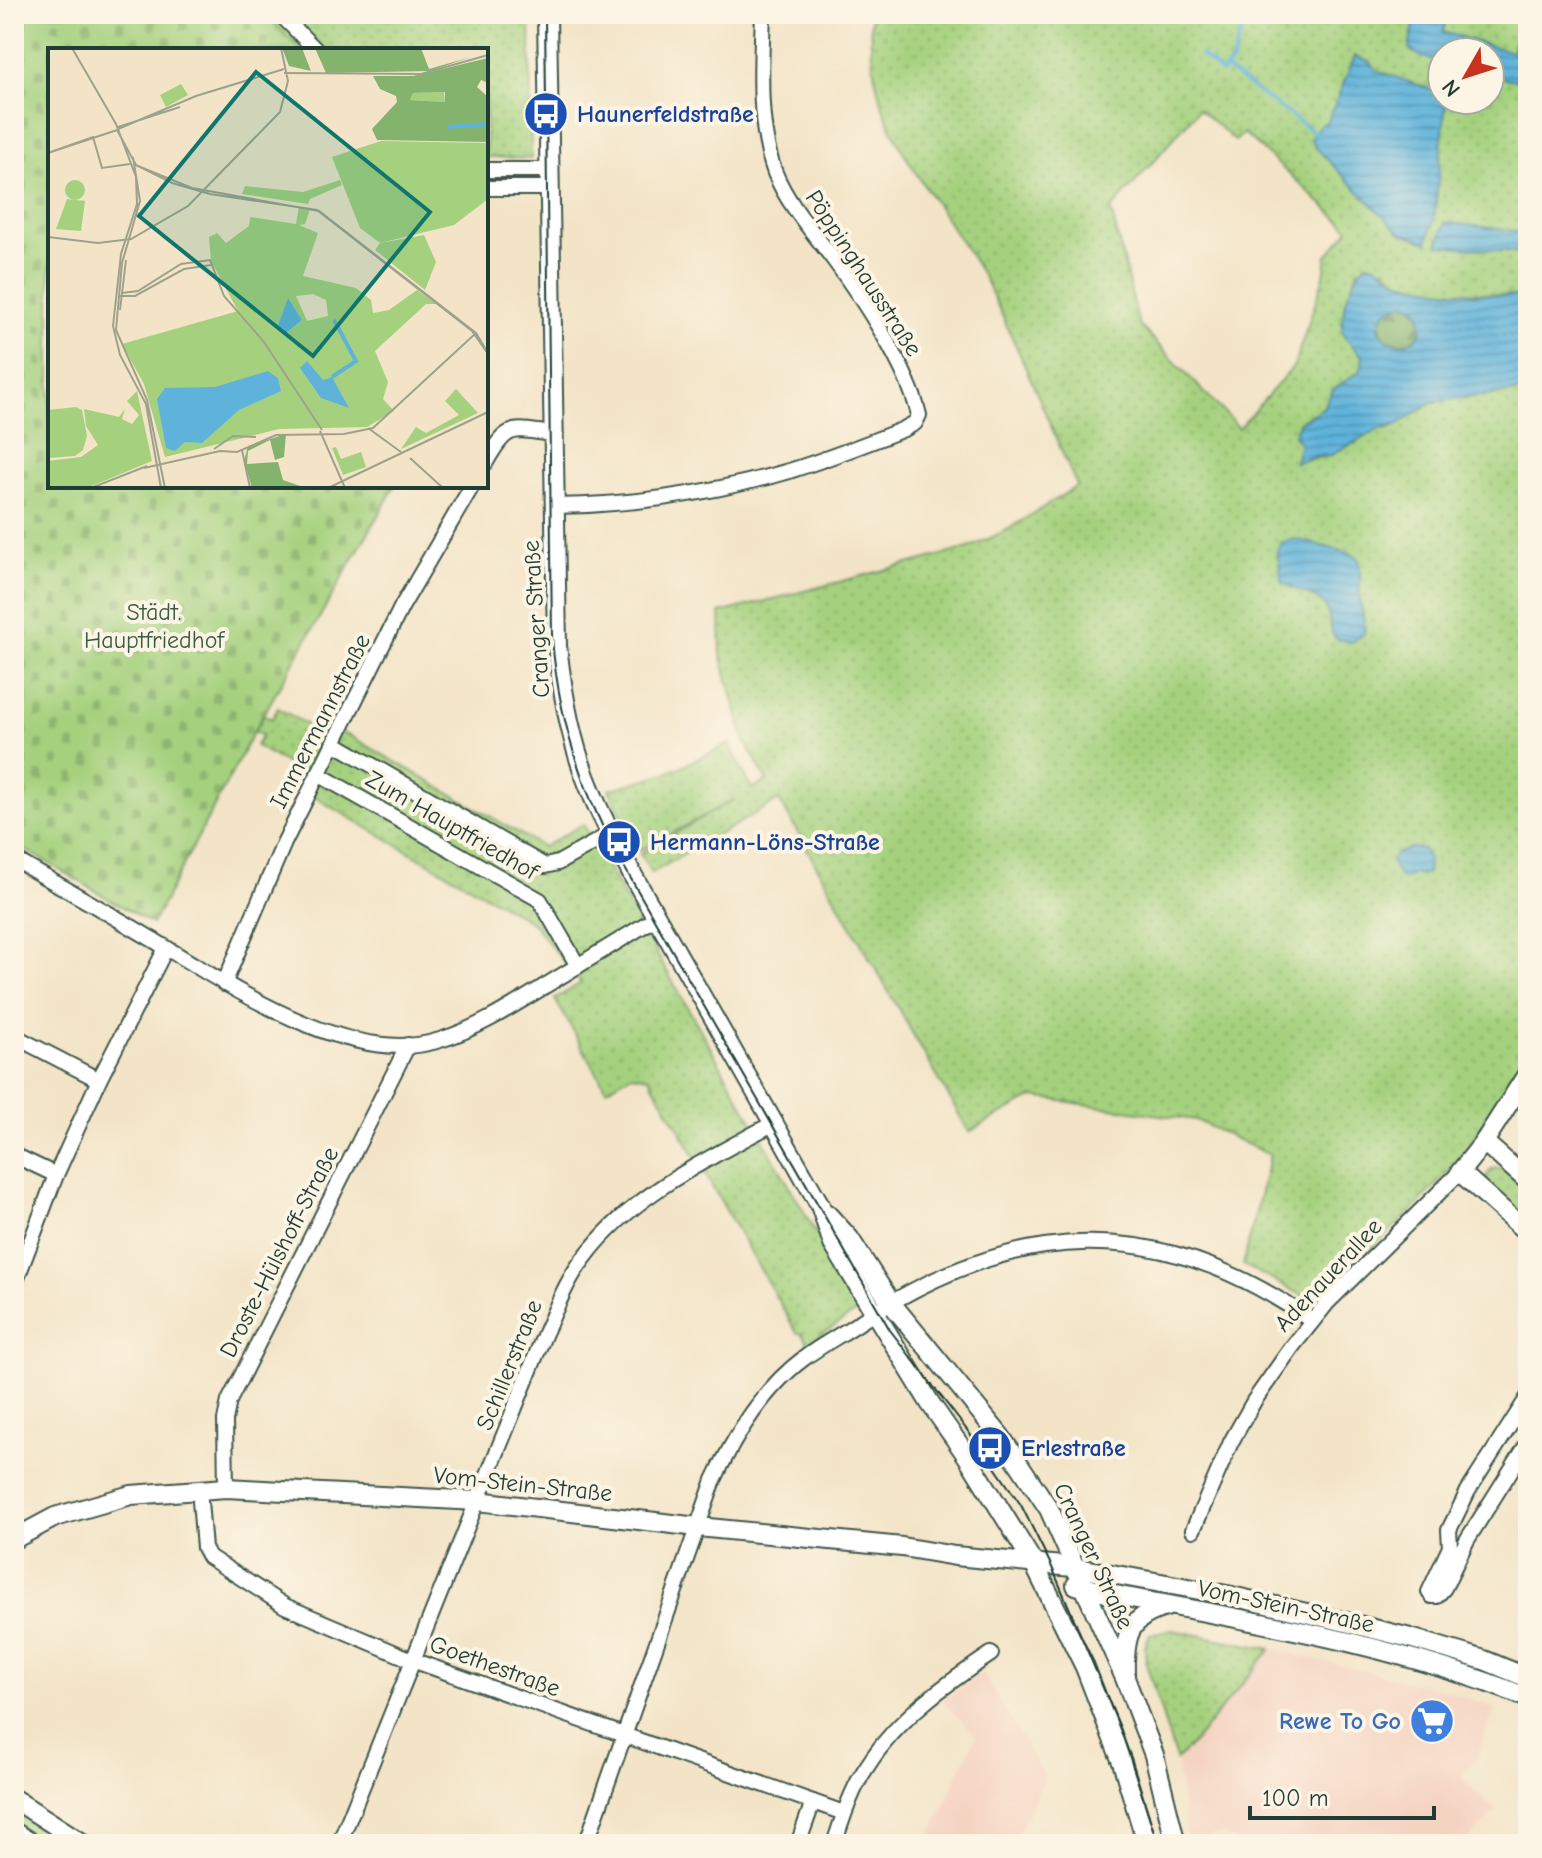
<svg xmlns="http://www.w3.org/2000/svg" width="1542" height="1858" font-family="'Comic Neue',sans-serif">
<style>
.built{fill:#f5d3c1}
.green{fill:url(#green-dots);stroke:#628759;stroke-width:2;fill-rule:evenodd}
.forest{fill:url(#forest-firs);stroke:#527850;stroke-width:2}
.cemetery{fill:url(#cemetery-stones);stroke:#628759;stroke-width:2}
.water{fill:url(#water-rules);stroke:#3f7888;stroke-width:2;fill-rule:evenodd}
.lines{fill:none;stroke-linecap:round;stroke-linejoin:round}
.stream{stroke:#5fb3db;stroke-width:4}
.street-casing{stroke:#3f564a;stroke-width:18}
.secondary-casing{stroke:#3f564a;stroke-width:22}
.street{stroke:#fff;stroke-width:14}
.secondary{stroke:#fff;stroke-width:18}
.tram{stroke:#1f3d34;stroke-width:2}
.labels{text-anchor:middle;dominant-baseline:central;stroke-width:8;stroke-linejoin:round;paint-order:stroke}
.transit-label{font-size:24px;font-weight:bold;fill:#164399;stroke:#fcf5e5;text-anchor:start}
.street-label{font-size:24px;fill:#1f3d34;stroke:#fcf5e5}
.park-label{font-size:24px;fill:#3a5b43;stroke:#fcf5e5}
.shop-label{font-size:24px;font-weight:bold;fill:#366cbe;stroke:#fcf5e5;text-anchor:end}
.inset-river{fill:none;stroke:#5fb3db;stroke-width:4}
.inset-road{fill:none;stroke:#9ea18c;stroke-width:2}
.view{fill:#0f766e;fill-opacity:0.15;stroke:#0f766e;stroke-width:4}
.inset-edge{fill:none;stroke:#1f3d34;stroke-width:4}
</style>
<defs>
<pattern id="green-dots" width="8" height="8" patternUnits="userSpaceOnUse" patternTransform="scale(2)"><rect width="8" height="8" fill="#a5d17e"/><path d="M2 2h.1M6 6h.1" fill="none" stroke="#8eb46e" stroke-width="1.8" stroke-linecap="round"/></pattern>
<pattern id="forest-firs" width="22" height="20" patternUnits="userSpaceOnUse" patternTransform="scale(2)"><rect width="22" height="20" fill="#84b36d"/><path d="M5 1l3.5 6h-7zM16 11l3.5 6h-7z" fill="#6b935a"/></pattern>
<pattern id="cemetery-stones" width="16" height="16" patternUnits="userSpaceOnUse" patternTransform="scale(2)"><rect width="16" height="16" fill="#a5d17e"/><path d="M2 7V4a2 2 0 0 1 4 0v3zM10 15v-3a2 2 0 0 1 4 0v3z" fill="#8eb46e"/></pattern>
<pattern id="water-rules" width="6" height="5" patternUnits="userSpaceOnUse" patternTransform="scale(2)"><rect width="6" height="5" fill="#5fb3db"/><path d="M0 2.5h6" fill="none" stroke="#4e93b2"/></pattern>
</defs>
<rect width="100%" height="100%" fill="#fcf5e5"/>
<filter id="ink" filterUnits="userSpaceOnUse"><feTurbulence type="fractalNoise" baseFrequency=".0125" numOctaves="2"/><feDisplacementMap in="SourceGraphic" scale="16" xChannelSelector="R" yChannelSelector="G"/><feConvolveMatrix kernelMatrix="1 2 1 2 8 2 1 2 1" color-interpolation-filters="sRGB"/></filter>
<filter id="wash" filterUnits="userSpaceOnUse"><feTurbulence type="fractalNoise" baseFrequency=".006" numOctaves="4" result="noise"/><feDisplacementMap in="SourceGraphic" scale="32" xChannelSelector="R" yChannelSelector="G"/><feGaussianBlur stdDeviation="1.8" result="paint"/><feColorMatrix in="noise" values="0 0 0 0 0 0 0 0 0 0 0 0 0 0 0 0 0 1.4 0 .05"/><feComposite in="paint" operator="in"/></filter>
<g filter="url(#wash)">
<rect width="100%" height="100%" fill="#f3e4c7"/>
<g class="built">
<path d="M1271,1649l174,41 50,19 -19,50 -16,18 36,33 -31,34h-227l-14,-11 -37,8 -11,-81 13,-12z"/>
<path d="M982,1673l63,104 -32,67h-86l49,-108 -34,-36z"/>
</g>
<g class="green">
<path d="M265,14h265l1,145 -45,-2v-107h-180l-18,-12z"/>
<path d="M871,14h657v283l-97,-8 -33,-9 -14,-12 -26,2 -14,38v28l19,21 -2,13 -28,20 -10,18 -20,11 -7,9 4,15 -5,19 34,-6 51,-27 11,-1 41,-26 91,-12 5,-4v669l-71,107 -40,44 -100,94h-5l-69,-35 27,-110 -74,-35 -163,-23 -64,35 -190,-332 -127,73 -12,-19 95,-55 -96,52 -30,-61 58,-17 62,-29 23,45 15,-8 -23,-42 -23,-85 -1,-41 249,-65 38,-18 70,-44c-30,-67 -57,-136 -90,-202 -8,-16 -19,-32 -29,-47 -50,-77 -92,-125 -87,-223zM1442,52h48v48h-48zM1199,109l36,32 9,-8 105,96 -22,27 -3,21 -30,89 -55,62 -100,-103 -28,-115z"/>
<path d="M278,708l34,20 3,-5 37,14 191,110 40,-23 277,486 -52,33 -7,-10h-4l-148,-256 -17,-3 -26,15 -51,-90 26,-16 -49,-61 -211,-121 -33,-30 2,-5 -34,-20 6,-11 -8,-4 10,-16 8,4z"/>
<path d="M1502,1168l26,22v34l-41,-40 -1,-6 5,-9z"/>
<path d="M1172,1630l99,19 -82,99 -13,12 -30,-97 -1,-17 5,-12z"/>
<path d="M14,1805l61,39h-28l-33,-21z"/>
</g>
<circle class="forest" cx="1401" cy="324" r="21"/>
<path class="cemetery" d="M14,14h251l23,24 18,12h-256v436h345l-141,245 -102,193 -138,-81z"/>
<g class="water">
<path d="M1416,14h32l-5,18 69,20 10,-38h6v68l-38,-6v-24h-48v11l-20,-6 -13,-8z"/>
<path d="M1355,56l14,5 9,10 63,22 1,7 4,2 -12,117 -7,23 -28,-10 -85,-86 -3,-8 8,-12 9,-5z"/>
<path d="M1445,222l83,11v20l-90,-8z"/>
<path d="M1366,263c17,0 23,15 38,19 41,10 82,13 124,15v89l-11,6 -85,10 -35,23 -17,4 -51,27 -21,2 -13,5 5,-20 -6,-8 5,-12 24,-15 10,-18 28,-20 2,-13c-6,-7 -13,-13 -18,-20 -10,-16 9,-63 21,-74zM1405,303c16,2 18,16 16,30 -9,12 -21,12 -34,7l-8,-10c0,-17 12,-23 26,-27z"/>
<path d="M1295,539l55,14 9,6c3,15 0,26 1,41 1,14 6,19 4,34l-12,8 -16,-3c-11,-15 -3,-18 -10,-31 -8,-15 -31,-16 -44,-26l-5,-31 5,-9z"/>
<path d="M1410,848l13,1 5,10 -1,15h-13l-9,5 -5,-1 -9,-17 3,-6z"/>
</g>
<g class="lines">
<g class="stream">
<path d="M1201,55l21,18 10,-12 15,-47"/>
<path d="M1226,69l89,64"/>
</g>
</g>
</g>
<g filter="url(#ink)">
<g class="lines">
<g class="street-casing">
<g id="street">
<path d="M280,14l36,36"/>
<path d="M486,170h63"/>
<path d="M486,188h64"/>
<path d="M486,462c22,-39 25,-33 67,-28"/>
<path d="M554,506c78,-1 160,-13 235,-35 39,-12 77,-27 115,-42l11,-6 4,-8c-11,-47 -56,-116 -85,-155 -21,-28 -46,-55 -59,-87 -18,-48 -14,-109 -12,-159"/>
<path d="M334,743l211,123 13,-3 52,-29"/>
<path d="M318,774l222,126 38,66"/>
<path d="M14,859c44,26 88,50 131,76 76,45 203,135 295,105 40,-12 77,-37 113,-59 34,-21 69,-42 103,-63"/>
<path d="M224,984l60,-141 118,-237 70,-120"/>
<path d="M14,1036l85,44"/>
<path d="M14,1155l42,20"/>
<path d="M14,1286l42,-111 43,-95 67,-132"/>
<path d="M1528,1397l-60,94 -19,39 1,17 -21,45 3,4h5l7,-8 23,-48 61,-97"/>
<path d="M226,1488l-1,-68 4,-19 179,-356"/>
<path d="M199,1489l5,59 5,9 76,49 127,54 432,153"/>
<path d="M1193,1530l38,-88 23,-41 38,-54 36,-45 132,-130"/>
<path d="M339,1844l206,-511c12,-26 22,-54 40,-76 47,-63 122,-97 189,-134"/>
<path d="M586,1844l128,-364c21,-45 49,-91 89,-121 18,-14 38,-24 57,-37 154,-102 299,-109 452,-1"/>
<path d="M798,1844l15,-42"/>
<path d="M834,1844c9,-27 18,-56 34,-79 30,-47 78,-81 123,-111"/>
</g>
</g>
<g class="secondary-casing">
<g id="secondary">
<path d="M547,14l10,632c6,52 15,102 36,150 11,27 26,52 39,78l188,331 13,39 97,159 37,53 67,108 51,103 17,44 20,51 25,82"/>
<path d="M1528,1073l-44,69 -24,30 68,61"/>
<path d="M1484,1142l44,39"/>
<path d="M827,1214l22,24 42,65 110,134 48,72 76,169 29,77 22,89"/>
<path d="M14,1539l41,-22 76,-22 95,-7 252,13 220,26 204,20 53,9 118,11 154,28 115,26 68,17 74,22 44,18"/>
<path d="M1076,1585l34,9c141,27 285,50 418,104"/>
<path d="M1125,1675c-1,-37 2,-58 41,-68"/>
<path d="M14,1799l70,45"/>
<path d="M14,1832l19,12"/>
</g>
</g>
<use href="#street" class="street"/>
<use href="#secondary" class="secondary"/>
<path class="tram" d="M545,14l7,624c6,77 27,146 63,213l275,479 100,130 31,45 30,60 70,165 37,114"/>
</g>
</g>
<defs>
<g id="bus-disc" transform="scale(2.3)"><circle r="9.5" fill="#1a4fb4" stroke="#fcf5e5"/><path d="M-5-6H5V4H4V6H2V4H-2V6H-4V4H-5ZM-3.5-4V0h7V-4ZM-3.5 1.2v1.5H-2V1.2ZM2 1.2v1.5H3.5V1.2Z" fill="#fff"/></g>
<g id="supermarket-disc" transform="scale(2.3)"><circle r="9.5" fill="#3f7fe0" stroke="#fcf5e5"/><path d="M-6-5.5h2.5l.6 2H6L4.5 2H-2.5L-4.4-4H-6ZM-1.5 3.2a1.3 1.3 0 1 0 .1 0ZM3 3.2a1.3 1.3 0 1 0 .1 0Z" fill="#fff"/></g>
</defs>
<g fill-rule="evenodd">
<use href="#bus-disc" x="546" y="114"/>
<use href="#bus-disc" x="619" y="842"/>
<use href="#bus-disc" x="990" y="1448"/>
<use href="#supermarket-disc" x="1432" y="1721"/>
</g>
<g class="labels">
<g class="transit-label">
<text x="577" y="114">Haunerfeldstraße</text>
<text x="650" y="842">Hermann-Löns-Straße</text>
<text x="1021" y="1448">Erlestraße</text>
</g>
<g class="street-label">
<text transform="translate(864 273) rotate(57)">Pöppinghausstraße</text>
<text transform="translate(536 619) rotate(-94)">Cranger Straße</text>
<text transform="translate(320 721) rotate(-63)">Immermannstraße</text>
<text transform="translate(452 825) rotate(30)">Zum Hauptfriedhof</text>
<text transform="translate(279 1252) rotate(-63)">Droste-Hülshoff-Straße</text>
<text transform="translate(1328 1275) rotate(-47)">Adenauerallee</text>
<text transform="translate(509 1365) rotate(-68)">Schillerstraße</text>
<text transform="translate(523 1484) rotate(6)">Vom-Stein-Straße</text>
<text transform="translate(1094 1556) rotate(65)">Cranger Straße</text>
<text transform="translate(1286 1606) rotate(12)">Vom-Stein-Straße</text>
<text transform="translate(495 1666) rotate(20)">Goethestraße</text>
</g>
<g class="park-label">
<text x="154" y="612">Städt.<tspan x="154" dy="28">Hauptfriedhof</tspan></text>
</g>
<g class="shop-label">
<text x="1401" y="1721">Rewe To Go</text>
</g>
</g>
<g transform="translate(48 48)">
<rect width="440" height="440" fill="#f3e4c7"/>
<path d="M133,36l7,11 -22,12 -6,-12zM396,44l1,10 -35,-2 3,-7zM17 142a10 10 0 1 1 20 0a10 10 0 1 1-20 0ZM292,132l2,5 -32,14 -2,5 -66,-10 3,-8 58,6zM251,159l11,2 -5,15 -6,1 19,8 -15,43 53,12 15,12 2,13 16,-3 28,-20 19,14h-10l-51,47 13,31 -5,17 11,12 -27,16 -88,2 -114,28 -21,-73 -22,-40 116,-33 -27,-50 -2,-24 8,-4 9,10 23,-17 1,-9 46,7zM265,246l13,6 2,16 -21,5 -11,-25zM240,251l14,21 -17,14 -7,-9zM376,187l12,27 -11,28 -50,-40 5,-7zM408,341l22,24 -77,36 15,-22 10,6 33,-18 -14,-14zM89,343l15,70 -65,27h-38l-1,-27 33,-4 17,-12 -12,-19 -2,-17 35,8 6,-8 -3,10 10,5 7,-9 -12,-14zM288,399l5,12 20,-7 5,15 -23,8 -11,-27z" fill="#a5d17e" fill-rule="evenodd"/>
<path d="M234,0h20l9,23 -22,-5zM267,0h106l8,21 42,-12 -41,14 -104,2zM440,10v25l-7,-3 -4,7 11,10v45l-111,-2 -5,-11 25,-27 -1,-6 -16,-7 -7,-13h40zM397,44v10l-35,-2 3,-7zM238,386l-2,23 -9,3 -5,-20 -22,11 -1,13 31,-2 5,18 23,8h-54l-8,-27 4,-15z" fill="#84b36d" fill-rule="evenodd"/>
<path d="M333,93l107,2v56l-34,26 -74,18 -20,-15 -28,-71z" fill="#a5d17e"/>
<path d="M19,151l18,2 -4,30 -25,-2zM243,354l8,9 -13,10 -32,11 -20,-3 12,-16zM28,359l6,3 5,26 -4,14 -8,6 -27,2v-48z" fill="#a5d17e"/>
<path d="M240,250l14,22 -17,14 -7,-9zM259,313l16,19 9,-3 17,31 -28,-10 -21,-30zM220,323l10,7 3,13 -42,19 -37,33 -17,-1 -10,9 -9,-3 -9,-49 8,-11 50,-1z" fill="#5fb3db"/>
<path class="inset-river" d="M399,79l41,-3M284,329l24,-16 -22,-41"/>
<path class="inset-road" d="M24,0l44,76 20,53 1,27 -16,50 -8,72 7,29 26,49 15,84M236,25l137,1 67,-19M70,79l62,-20M70,81l78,-33 88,-27M0,105l45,-16 9,31 28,-4M0,105l69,-23 19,35 36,18 38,11 107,16 155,121 16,23M85,109l7,44 -18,62 -6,67 31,70 18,88M85,116l59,24 127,23 157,122 12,20M0,189l50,6 33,-4 57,-33 92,-94 8,-31 -7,-33M74,245l16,-2 43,-27 29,-4 14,36 40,46 58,88M71,248h16l49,-27 27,-4M72,262l6,-50M320,380l33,24M272,383l25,57M166,401l19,-13 23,1M194,402l8,38M362,410l33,30M96,420l76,-17 17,1 39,-17 68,-1 29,-6 103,-95M43,440l56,-22M280,440l160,-76"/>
<path class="view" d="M208,24l174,140 -117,144 -174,-140z"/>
<rect width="440" height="440" class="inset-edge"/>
</g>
<rect width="1542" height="1858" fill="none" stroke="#fcf5e5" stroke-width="48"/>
<g transform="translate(1466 76) rotate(231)"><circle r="38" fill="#fcf5e5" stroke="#a4ab9e" stroke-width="2"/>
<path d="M0-6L14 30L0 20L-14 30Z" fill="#c8321e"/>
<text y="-12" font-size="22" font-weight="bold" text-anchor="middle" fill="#1f3d34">N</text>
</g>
<path d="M1250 1806v12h184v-12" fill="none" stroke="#1f3d34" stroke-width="4"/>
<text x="1262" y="1806" font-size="24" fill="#1f3d34" stroke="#fcf5e5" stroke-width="6" paint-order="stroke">100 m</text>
</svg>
